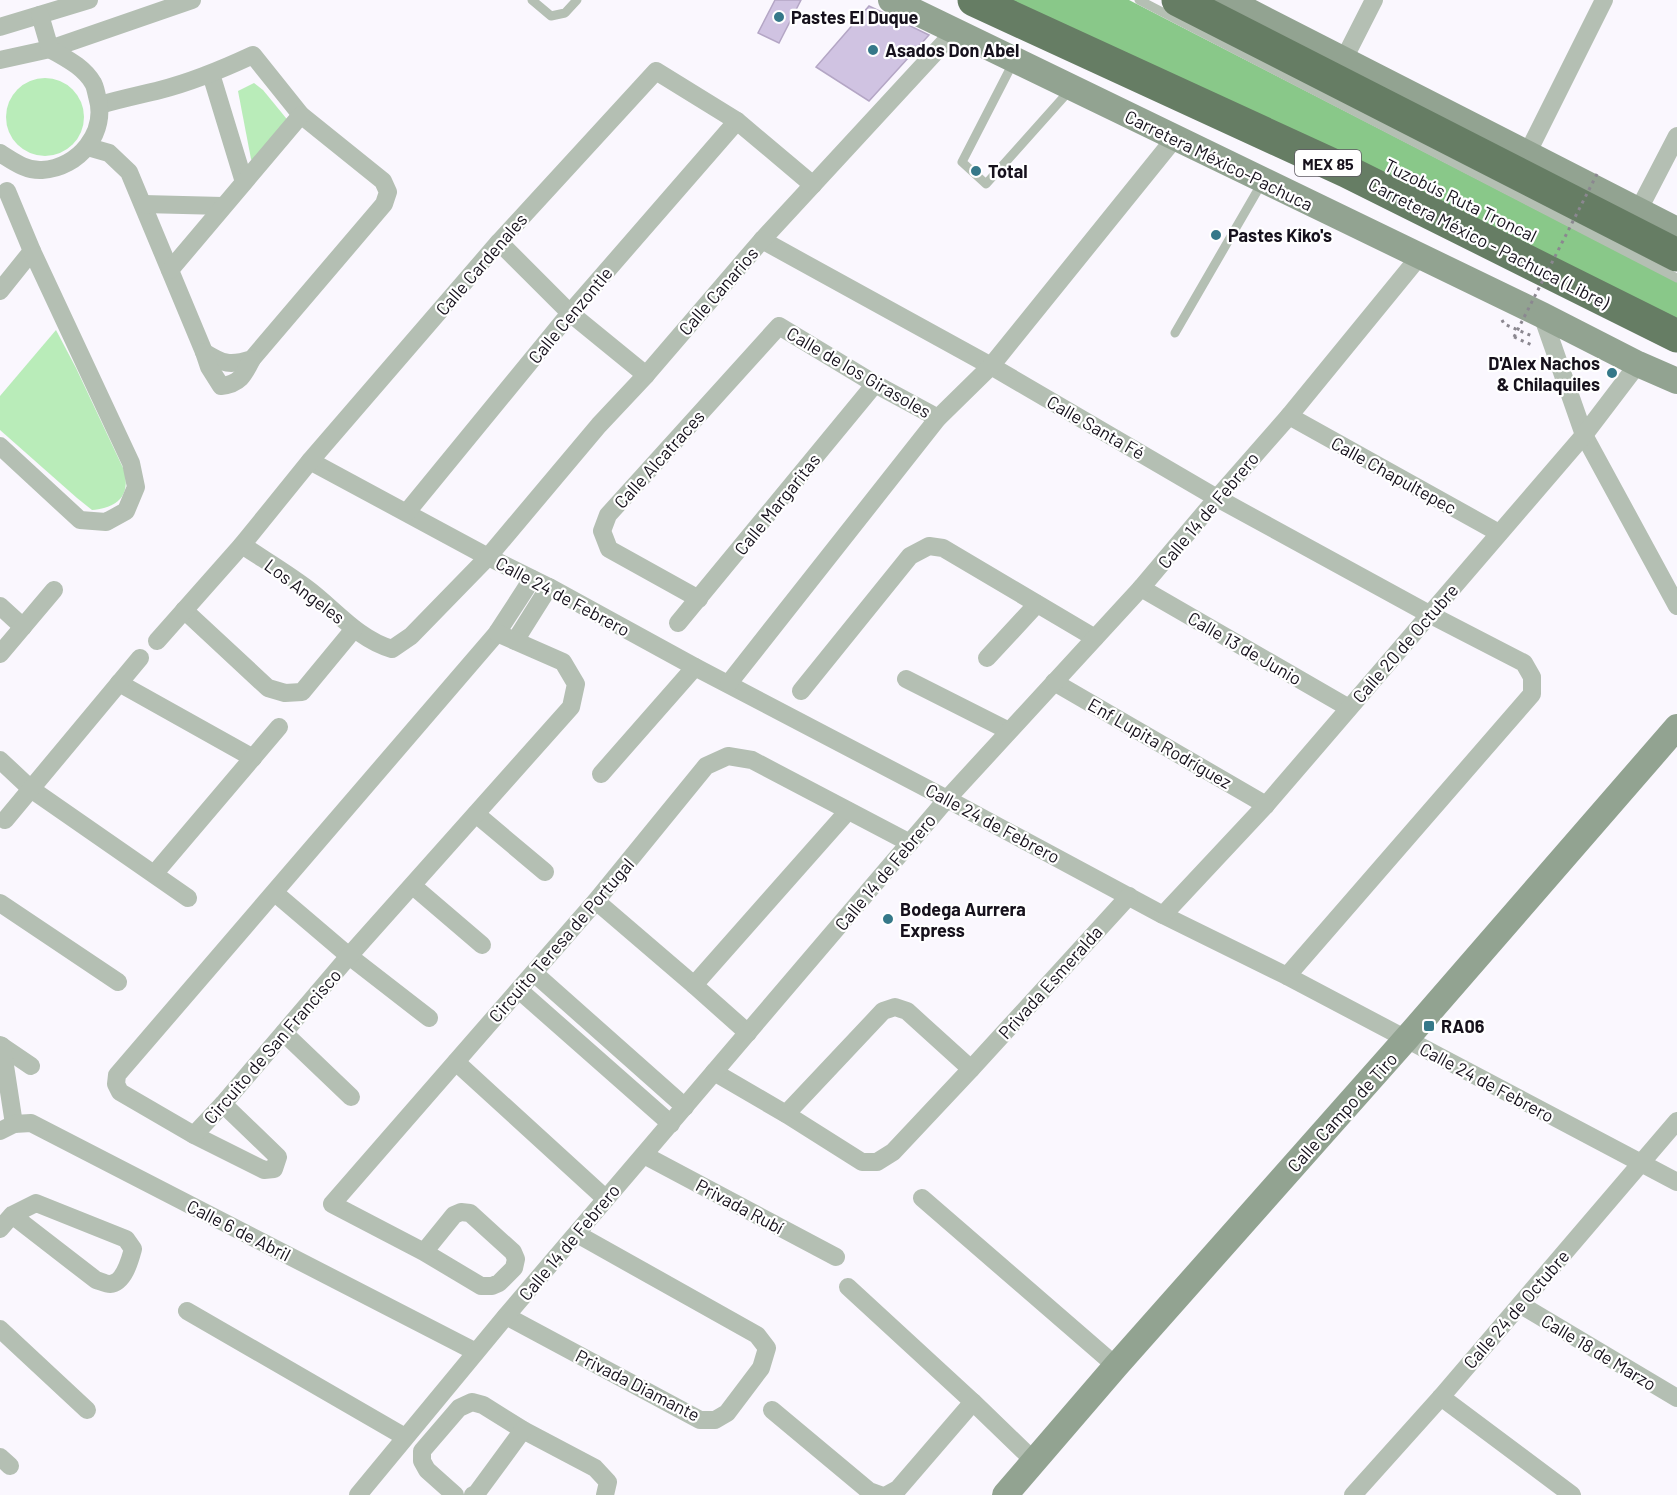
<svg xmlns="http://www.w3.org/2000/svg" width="1677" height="1495" font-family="Barlow,sans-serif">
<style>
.green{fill:#b9ecb9}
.forest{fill:#89c889}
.building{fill:#d0c3e2;stroke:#b4a6c5;stroke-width:1.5}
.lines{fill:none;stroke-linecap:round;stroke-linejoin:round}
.path{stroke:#8b8790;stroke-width:3;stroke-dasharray:3 4.5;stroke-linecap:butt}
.lane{stroke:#b4bfb3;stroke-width:9}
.street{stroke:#b4bfb3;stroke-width:18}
.secondary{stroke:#92a391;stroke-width:26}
.highway{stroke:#667d64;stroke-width:33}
.path-bridge{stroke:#8b8790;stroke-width:3;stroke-dasharray:3 4.5;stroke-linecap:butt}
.poi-dot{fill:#357889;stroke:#fff;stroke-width:2}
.labels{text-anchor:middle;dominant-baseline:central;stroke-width:4.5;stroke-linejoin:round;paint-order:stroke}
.shield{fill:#fff;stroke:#5c5860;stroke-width:1.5}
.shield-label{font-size:16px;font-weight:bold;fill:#16111c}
.poi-label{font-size:18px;font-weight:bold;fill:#16111c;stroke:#fff;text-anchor:start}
.street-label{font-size:18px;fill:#16111c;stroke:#fff}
</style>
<rect width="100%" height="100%" fill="#faf7fe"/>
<g class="green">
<circle cx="45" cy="117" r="39"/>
<path d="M254,83l9,7 32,39 -37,41 -7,-11 -13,-68z"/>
<path d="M56,330l20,38 48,102c7,26 -7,38 -32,40l-15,-12 -77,-68v-34z"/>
</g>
<path class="forest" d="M1012,0h117l548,282v38z"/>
<g class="building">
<path d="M775,0h26l-22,43 -21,-10z"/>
<path d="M869,6l60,29 -60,66 -53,-34z"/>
</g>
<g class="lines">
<g class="path">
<path d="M1502,320l2,4 28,12"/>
<path d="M1514,337l20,9"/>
</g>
<g class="lane">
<path d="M532,0l19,16 14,-3 12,-13"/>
<path d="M1139,0l538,278"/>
<path d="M1014,61l-52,101 24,22 84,-94"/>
<path d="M1175,333l88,-152"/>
</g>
<g class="street">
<path d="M0,27l89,-27"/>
<path d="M1344,59l30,-59"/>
<path d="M0,60l50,-11 142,-49"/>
<path d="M211,74l33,108"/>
<path d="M88,147l21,6 20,19 75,180c19,12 26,14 48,7l132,-155 4,-12 -5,-11 -82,-66 -48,-60c-30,14 -61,27 -93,35 -20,5 -40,9 -60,15"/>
<path d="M0,153c13,8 26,18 42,17 37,-2 66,-38 55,-74 -1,-4 -2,-10 -4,-13 -10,-17 -28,-25 -43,-34l-10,-34"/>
<path d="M1527,154l77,-154"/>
<path d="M143,204l80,2"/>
<path d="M1638,211l39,-75"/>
<path d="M762,240l229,126 226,132 212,116 95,49 8,14v17l-245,282"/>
<path d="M499,242l71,71 76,62"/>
<path d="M170,270l131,-155"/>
<path d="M0,291l32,-40"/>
<path d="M1542,315l42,120 93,171"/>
<path d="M204,352l5,15 12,19c19,-2 23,-11 31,-27"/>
<path d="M1289,416l210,117"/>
<path d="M0,446l80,74 26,2 20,-11 10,-24 -5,-24 -99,-212 -25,-60"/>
<path d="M310,461l178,96 61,30 146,80 252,132 216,116 124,61 390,206"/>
<path d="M407,512l163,-199 167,-192"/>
<path d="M242,545c21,14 43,27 63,42 29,21 52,52 87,62l19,-13 77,-79 111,-132 47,-50 116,-135 193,-209"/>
<path d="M1141,588l208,120"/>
<path d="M699,599l-90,-50 -7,-18 6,-16 171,-189 96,58 63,34"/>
<path d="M0,606l23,21"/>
<path d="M184,610l84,78 17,5 17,-1 52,-63"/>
<path d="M678,623l197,-239"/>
<path d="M157,641l85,-96 68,-84 189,-219 157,-171 81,50 76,64"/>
<path d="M515,641l34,-54"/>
<path d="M0,654l54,-64"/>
<path d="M987,658l50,-54"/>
<path d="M906,679l103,52"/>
<path d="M1054,682l212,123"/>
<path d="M119,683l134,75"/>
<path d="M729,683l209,-265 53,-52 184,-228"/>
<path d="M801,691l109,-135 19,-10 14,2 152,90"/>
<path d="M0,760l31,29 157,109"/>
<path d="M601,774l94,-107"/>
<path d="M476,814l69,58"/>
<path d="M5,820l135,-162"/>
<path d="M155,873l124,-146"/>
<path d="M413,886l69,59"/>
<path d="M275,893l74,63 80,62"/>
<path d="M596,901l98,84 54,48"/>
<path d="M0,903l118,79"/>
<path d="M1163,915l103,-110 318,-370 54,-71"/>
<path d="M534,973l151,134"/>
<path d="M694,985l154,-174"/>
<path d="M519,990l152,134"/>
<path d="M284,1033l67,64"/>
<path d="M0,1045l31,21"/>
<path d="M2,1046l12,78"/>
<path d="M456,1062l150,137"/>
<path d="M714,1072l72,42 76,48h15l16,-10 78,-83 158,-173"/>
<path d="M223,1104l55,53 -4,12 -10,1 -70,-35 -74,-43 -4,-8 1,-9 380,-442 35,-54"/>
<path d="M786,1114l97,-103 12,-4 12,4 64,58"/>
<path d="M0,1131l14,-7 17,-1 445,229"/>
<path d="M194,1135l29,-31 126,-148 222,-249 5,-23 -13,-22 -66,-29"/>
<path d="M644,1155l192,102"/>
<path d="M922,1198l194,168"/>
<path d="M0,1229l12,-14 24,-12 90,36 7,10c-3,11 -9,34 -23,35 -4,0 -10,-3 -14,-4l-84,-65"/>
<path d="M424,1252l30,-37 7,-3 9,1 43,39 3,7 -2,9 -15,15 -7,3h-11l-57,-34 -92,-48 264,-303 110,-135 22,-10 24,4 158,83"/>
<path d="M848,1287l125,115 61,59"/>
<path d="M1521,1305l156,93"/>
<path d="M187,1311l218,126"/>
<path d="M506,1316l194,104h15l12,-7 34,-45 6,-20 -10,-13 -180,-101"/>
<path d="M0,1329l87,81"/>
<path d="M1441,1397l131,98"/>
<path d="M772,1410l97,81 11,4"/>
<path d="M0,1457l10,9"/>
<path d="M358,1495l148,-179 441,-517 194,-211 76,-90 72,-82 130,-159"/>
<path d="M455,1495l-28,-25 -5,-9v-10l37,-43 13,-6 11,3 40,25 72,38 13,14 -3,13"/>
<path d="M473,1495l3,-1 47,-64"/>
<path d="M887,1495l11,-6 75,-87"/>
<path d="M1353,1495l88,-98 236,-276"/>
</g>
<g class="secondary">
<path d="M891,0l651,315 96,49 39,17"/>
<path d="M1227,0l450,230"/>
<path d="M1005,1495l111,-129 290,-327 271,-312"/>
</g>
<g class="highway">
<path d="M974,0l372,171 331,165"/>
<path d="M1178,0l499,255"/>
</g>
<path class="path-bridge" d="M1514,337l83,-163"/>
</g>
<g class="poi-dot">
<circle cx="779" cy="17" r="6"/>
<circle cx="873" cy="50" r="6"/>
<circle cx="976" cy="171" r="6"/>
<circle cx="1216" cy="235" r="6"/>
<circle cx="1612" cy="373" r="6"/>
<circle cx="888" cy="919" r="6"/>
<rect x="1423" y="1020" width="12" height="12" rx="3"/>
</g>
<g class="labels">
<rect class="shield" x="1295" y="150" width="66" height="26" rx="4.5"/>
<g class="shield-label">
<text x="1328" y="163">MEX 85</text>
</g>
<g class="poi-label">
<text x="791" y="17">Pastes El Duque</text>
<text x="885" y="50">Asados Don Abel</text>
<text x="988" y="171">Total</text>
<text x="1228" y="235">Pastes Kiko's</text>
<text x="1600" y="363" text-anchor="end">D'Alex Nachos<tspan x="1600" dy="21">&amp; Chilaquiles</tspan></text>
<text x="900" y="909">Bodega Aurrera<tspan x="900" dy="21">Express</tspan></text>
<text x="1441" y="1026">RA06</text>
</g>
<g class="street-label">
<text transform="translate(1219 160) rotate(26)">Carretera México-Pachuca</text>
<text transform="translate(1461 200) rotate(26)">Tuzobús Ruta Troncal</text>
<text transform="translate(1489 243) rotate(27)">Carretera México - Pachuca (Libre)</text>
<text transform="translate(481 264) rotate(-49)">Calle Cardenales</text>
<text transform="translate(718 291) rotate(-49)">Calle Canarios</text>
<text transform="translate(570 315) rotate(-50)">Calle Cenzontle</text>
<text transform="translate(859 372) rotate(30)">Calle de los Girasoles</text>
<text transform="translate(1096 427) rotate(30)">Calle Santa Fé</text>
<text transform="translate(659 459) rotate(-48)">Calle Alcatraces</text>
<text transform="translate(1394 475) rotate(29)">Calle Chapultepec</text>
<text transform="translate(777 504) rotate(-51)">Calle Margaritas</text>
<text transform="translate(1208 510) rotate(-50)">Calle 14 de Febrero</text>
<text transform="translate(305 591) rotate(37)">Los Angeles</text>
<text transform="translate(563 596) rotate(28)">Calle 24 de Febrero</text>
<text transform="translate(1405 643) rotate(-49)">Calle 20 de Octubre</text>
<text transform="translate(1245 648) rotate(30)">Calle 13 de Junio</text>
<text transform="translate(1160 743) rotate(30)">Enf Lupita Rodríguez</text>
<text transform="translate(993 823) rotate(28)">Calle 24 de Febrero</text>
<text transform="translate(885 872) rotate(-50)">Calle 14 de Febrero</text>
<text transform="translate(561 940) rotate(-49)">Circuito Teresa de Portugal</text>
<text transform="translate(1050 982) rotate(-48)">Privada Esmeralda</text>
<text transform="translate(272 1046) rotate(-49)">Circuito de San Francisco</text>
<text transform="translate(1487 1082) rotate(28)">Calle 24 de Febrero</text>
<text transform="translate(1342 1112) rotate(-48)">Calle Campo de Tiro</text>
<text transform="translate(740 1206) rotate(28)">Privada Rubí</text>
<text transform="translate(239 1230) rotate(27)">Calle 6 de Abril</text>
<text transform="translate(569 1242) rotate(-50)">Calle 14 de Febrero</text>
<text transform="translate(1516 1309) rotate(-49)">Calle 24 de Octubre</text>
<text transform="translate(1599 1352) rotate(31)">Calle 18 de Marzo</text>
<text transform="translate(638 1385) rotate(27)">Privada Diamante</text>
</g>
</g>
</svg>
